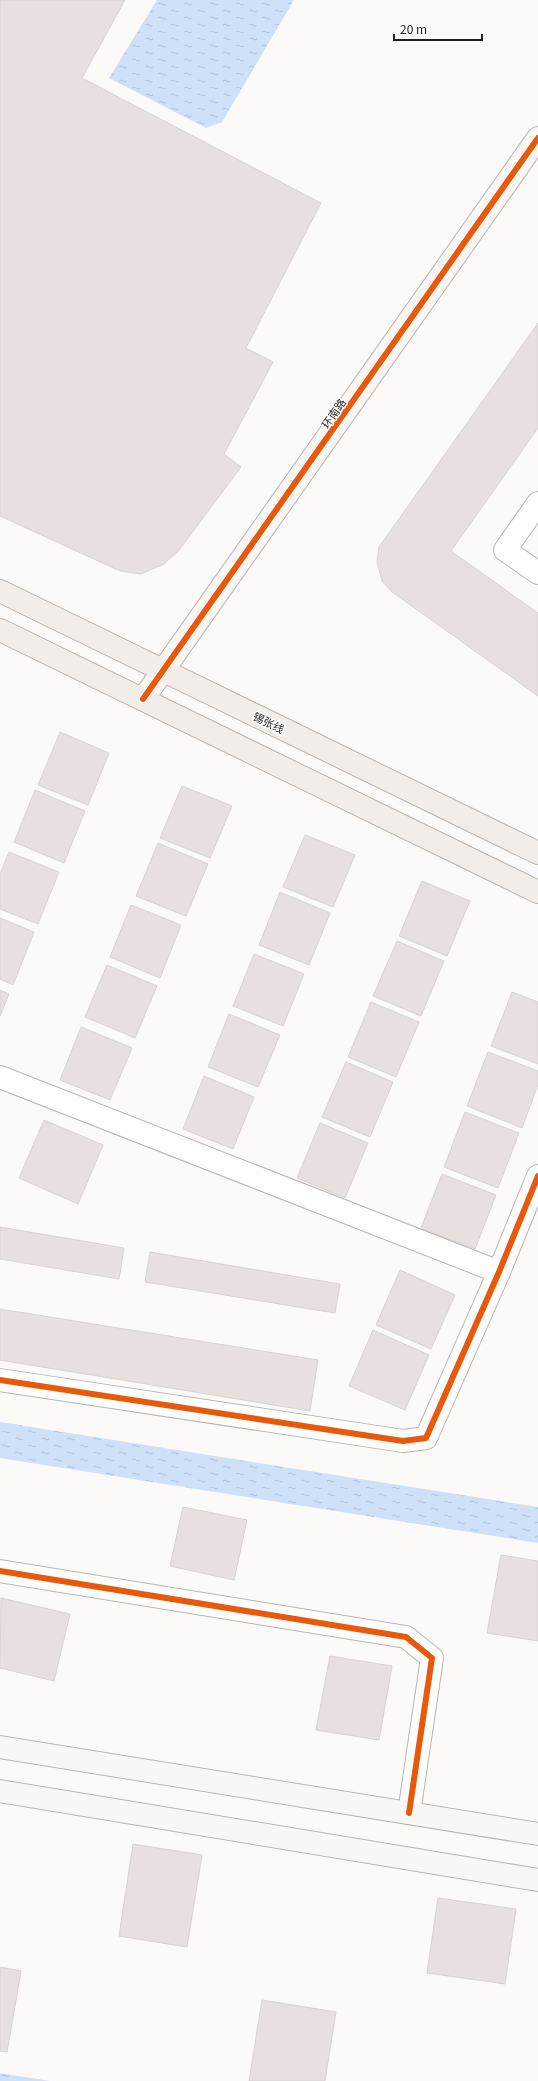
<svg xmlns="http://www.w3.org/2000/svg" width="538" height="2081" font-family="Georgia,'Noto Sans SC',serif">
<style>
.water{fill:url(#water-ripples)}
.building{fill:#e8e0df;stroke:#d8d2d2}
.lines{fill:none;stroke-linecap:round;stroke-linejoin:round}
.street-casing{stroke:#b9b5b2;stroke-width:24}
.secondary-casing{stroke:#b9b5b2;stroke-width:24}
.primary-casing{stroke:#bdb4aa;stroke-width:24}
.street{stroke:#fffefe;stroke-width:22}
.secondary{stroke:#f9f6f3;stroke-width:22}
.primary{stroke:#f2ede8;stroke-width:22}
.cycleway-casing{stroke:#fff;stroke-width:8}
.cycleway{stroke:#e8590c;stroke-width:6}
.labels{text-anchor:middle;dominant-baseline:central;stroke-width:3;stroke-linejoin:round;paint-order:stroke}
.street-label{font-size:11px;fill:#231c19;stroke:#fff}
</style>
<defs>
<pattern id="water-ripples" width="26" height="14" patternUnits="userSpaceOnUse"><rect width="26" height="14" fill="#cfe0f9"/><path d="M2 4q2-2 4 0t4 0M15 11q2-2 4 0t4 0" fill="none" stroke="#b1c0d5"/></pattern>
</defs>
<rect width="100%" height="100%" fill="#fcfaf8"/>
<g class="water">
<path d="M157,0h137l-72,122 -16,6 -97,-50z"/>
<path d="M0,1422l538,85v36l-538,-85z"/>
<path d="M0,2073l50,8h-50z"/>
</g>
<g class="building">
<path d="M0,0h125l-43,78 239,125 -75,145 27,14 -49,92 17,13 -61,82 -16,15 -23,10 -21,-3 -120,-55z"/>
<path d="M538,323v105l-87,123 87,62v83l-146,-104 -10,-11 -5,-19 2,-15z"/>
<path d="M60,732l49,21 -21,52 -50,-20z"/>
<path d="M182,786l50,20 -22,52 -50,-20z"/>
<path d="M35,790l50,21 -21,52 -50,-21z"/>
<path d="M305,835l50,20 -22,52 -50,-20z"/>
<path d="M158,843l50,21 -22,52 -50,-20z"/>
<path d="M9,852l50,20 -21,52 -38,-15v-35z"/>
<path d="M422,881l48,20 -23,55 -48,-20z"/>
<path d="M280,892l50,21 -21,52 -50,-20z"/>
<path d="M131,905l50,20 -21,53 -50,-21z"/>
<path d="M0,918l34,14 -21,53 -13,-6z"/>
<path d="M397,941l47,20 -23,55 -48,-20z"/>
<path d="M254,954l50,20 -21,52 -50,-20z"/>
<path d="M107,965l50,21 -22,52 -50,-21z"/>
<path d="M0,990l9,4 -9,22z"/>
<path d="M512,992l26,10v62l-47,-18z"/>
<path d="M371,1002l48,20 -23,55 -48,-20z"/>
<path d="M229,1014l51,21 -22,52 -50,-20z"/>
<path d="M81,1027l51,21 -22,52 -50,-20z"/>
<path d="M488,1052l50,19v14l-16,43 -55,-22z"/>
<path d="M346,1062l47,20 -23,55 -48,-20z"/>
<path d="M204,1076l50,21 -21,52 -50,-20z"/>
<path d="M465,1112l54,21 -21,55 -54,-21z"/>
<path d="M44,1120l59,25 -25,59 -59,-26z"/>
<path d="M320,1123l48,20 -23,55 -48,-20z"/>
<path d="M442,1174l54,21 -21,54 -54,-21z"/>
<path d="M0,1227l124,21 -5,31 -119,-20z"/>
<path d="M150,1252l190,32 -5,29 -190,-31z"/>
<path d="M400,1270l55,25 -24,54 -55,-24z"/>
<path d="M0,1309l318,51 -8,51 -310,-51z"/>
<path d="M373,1330l56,25 -24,55 -56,-24z"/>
<path d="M183,1507l64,13 -13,60 -64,-14z"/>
<path d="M501,1555l37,6v80l-51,-8z"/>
<path d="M1,1598l69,16 -16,67 -54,-13z"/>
<path d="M330,1656l62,10 -13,74 -63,-10z"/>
<path d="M133,1844l69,11 -15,92 -68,-11z"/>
<path d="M438,1898l78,11 -11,75 -78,-11z"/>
<path d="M0,1967l21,4 -14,81 -7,-1z"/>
<path d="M262,2000l74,12 -11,69h-76z"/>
</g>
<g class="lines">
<g class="street-casing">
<g id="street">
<path d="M538,503l-33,47 33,23"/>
<path d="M0,1077l499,195"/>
<path d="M0,1380l403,61 23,-3 73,-166 39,-96"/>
<path d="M0,1571l406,66 26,21 -23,155"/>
</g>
</g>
<g class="secondary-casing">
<g id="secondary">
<path d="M143,699l395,-561"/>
<path d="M0,1747l538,87"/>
<path d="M0,1791l538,89"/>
</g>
</g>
<g class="primary-casing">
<g id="primary">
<path d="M0,591l538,262"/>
<path d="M0,630l538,262"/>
</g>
</g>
<use href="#street" class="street"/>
<use href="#secondary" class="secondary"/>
<use href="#primary" class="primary"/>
<g class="cycleway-casing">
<g id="cycleway">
<path d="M143,699l395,-561"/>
<path d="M0,1380l403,61 23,-3 73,-166 39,-96"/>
<path d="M0,1571l406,66 26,21 -23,155"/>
</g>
</g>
<use href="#cycleway" class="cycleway"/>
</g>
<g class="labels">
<g class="street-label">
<text transform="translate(333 413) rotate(-55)">环南路</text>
<text transform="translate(269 722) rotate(26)">锡张线</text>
</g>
</g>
<path d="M394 34v6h88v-6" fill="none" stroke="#231c19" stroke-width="2"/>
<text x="400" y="34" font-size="12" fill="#231c19" stroke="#ffffff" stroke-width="3" paint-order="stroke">20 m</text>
</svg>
